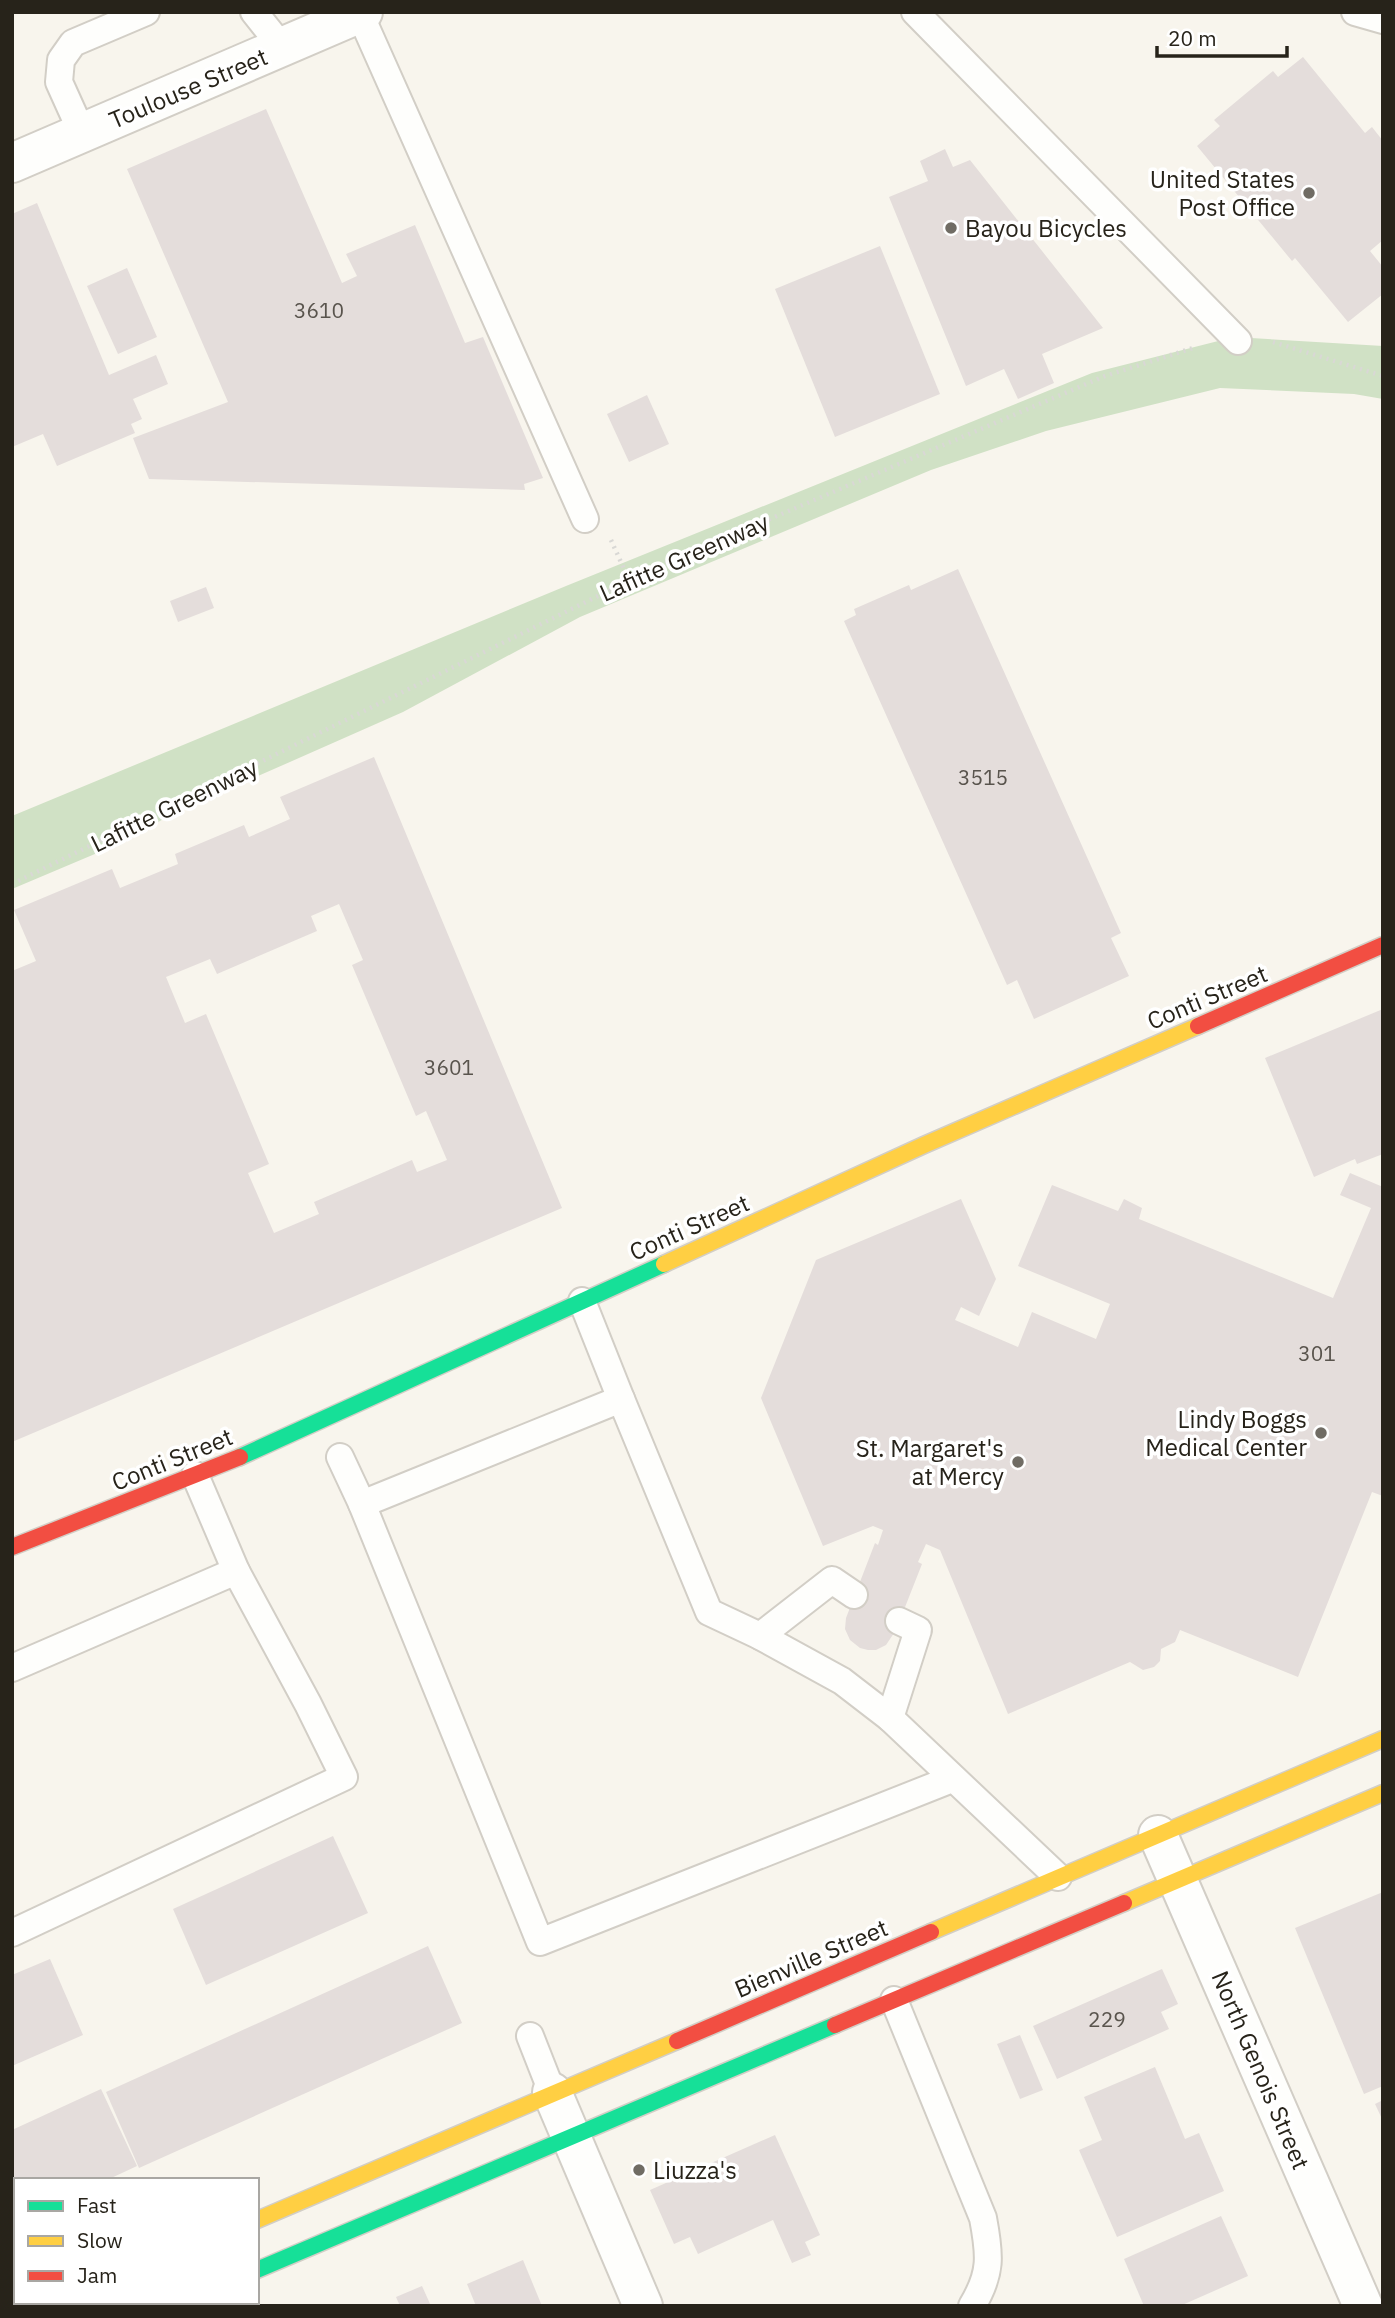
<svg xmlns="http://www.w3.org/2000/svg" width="1395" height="2318" font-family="'IBM Plex Sans',sans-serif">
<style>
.green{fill:#d0e1c5}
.building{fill:#e4dddb;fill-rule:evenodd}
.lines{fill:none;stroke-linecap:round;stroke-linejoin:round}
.lane-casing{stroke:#d2cec6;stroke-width:30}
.street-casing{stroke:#d2cec6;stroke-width:42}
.fast-casing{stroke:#d2cec6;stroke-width:19}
.slow-casing{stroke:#d2cec6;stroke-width:19}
.jam-casing{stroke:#d2cec6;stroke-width:19}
.path{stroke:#d9d8d5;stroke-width:4.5;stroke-dasharray:2 5;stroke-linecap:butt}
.lane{stroke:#fefefc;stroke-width:26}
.street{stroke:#fefefc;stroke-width:38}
.fast{stroke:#16e098;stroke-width:16}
.slow{stroke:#ffcf43;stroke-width:16}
.jam{stroke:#f24e42;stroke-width:16}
.poi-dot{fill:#706c64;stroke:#fff;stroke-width:2.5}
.labels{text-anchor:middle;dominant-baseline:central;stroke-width:7;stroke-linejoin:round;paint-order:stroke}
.number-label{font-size:21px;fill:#59544d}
.street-label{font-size:24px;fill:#27231a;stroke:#fff}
.poi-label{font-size:24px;fill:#27231a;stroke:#fff;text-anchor:end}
</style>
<rect width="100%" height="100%" fill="#f8f5ed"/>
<path class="green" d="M1234,337l149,9v53l-29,-5 -134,-6 -174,43 -115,39 -351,147 -177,95 -233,103 -42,25 -116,49v-73l554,-230 526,-213z"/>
<g class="building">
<path d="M1303,57l62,76 7,-6 11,14v99l-13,11 13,16v27l-35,28 -53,-64 -3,3 -95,-115 23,-20 -6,-6 59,-49 5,6z"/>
<path d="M266,109l76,174 15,-7 -11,-22 69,-29 50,118 18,-6 60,141 -19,6 1,6 -376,-11 -16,-41 95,-36 -101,-233z"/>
<path d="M945,149l8,18 17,-7 133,168 -61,26 12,29 -36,16 -14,-30 -38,17 -77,-189 39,-16 -8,-20z"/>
<path d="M37,203l72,172 47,-20 12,29 -35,15 9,20 -11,5 4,9 -78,33 -14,-32 -31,13v-233z"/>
<path d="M880,246l60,148 -105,43 -60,-148z"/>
<path d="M127,268l30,69 -39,17 -31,-68z"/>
<path d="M647,395l22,49 -40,18 -22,-48z"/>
<path d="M958,569l163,364 -10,5 18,38 -95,43 -17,-39 -10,5 -163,-364 12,-6 -2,-6 55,-24 2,5z"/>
<path d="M206,587l8,21 -36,14 -8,-21z"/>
<path d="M374,757l188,451 -550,234v-471l24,-10 -22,-51 98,-41 8,19 58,-24 -3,-10 69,-29 5,12 41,-18 -10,-22zM339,904l24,56 -11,5 64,151 10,-5 21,49 -30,12 -5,-12 -98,42 5,12 -45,19 -26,-60 21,-9 -63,-150 -21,9 -19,-46 44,-18 7,15 100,-43 -6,-15z"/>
<path d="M1383,1009v145l-26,10 -2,-5 -41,18 -49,-119z"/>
<path d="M1350,1173l33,14v309l-11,-4 -74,185 -118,-47 -5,12 -14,7 -1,12 -6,6 -11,3 -13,-8 -122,52 -68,-164 -14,-6 -8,18 4,2 -26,66 -10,15 -10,5h-8l-8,-2 -10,-8 -5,-11 1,-11 29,-75 3,2 5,-15 -10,-4 -50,20 -62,-148 55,-138 145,-61 35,80 -17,37 -18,-9 -6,13 63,27 14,-35 64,27 14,-35 -92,-38 34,-81 66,26 6,-12 18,9 -3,11 194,79 38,-90 -31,-13z"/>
<path d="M333,1836l35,77 -162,72 -33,-76z"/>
<path d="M1383,1892v194l-19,8 -69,-166z"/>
<path d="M428,1946l34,77 -323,145 -33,-76z"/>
<path d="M50,1959l33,76 -71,31v-91z"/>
<path d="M1162,1969l16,35 -17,8 8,17 -112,50 -24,-53z"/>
<path d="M1020,2035l23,55 -23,9 -23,-55z"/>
<path d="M1155,2067l30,72 14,-6 25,58 -107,46 -38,-87 23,-10 -18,-43z"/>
<path d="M101,2089l36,77 -30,14h-91v43l-4,1v-94z"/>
<path d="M1383,2100v21l-8,-17z"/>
<path d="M775,2135l45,100 -15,7 6,13 -19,8 -19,-43 -75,34 -8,-17 -16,7 -24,-54z"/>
<path d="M1221,2216l27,60 -68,30h-36l-20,-47z"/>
<path d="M523,2260l19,46h-66l-9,-22z"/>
<path d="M422,2286l9,20h-31l-4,-9z"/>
</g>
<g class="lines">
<g class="lane-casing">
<g id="lane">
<path d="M254,12l28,35"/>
<path d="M915,12l323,329"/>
<path d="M1355,12l28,8"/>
<path d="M360,14l225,505"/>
<path d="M82,133l-23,-51 2,-22 12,-17 73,-31"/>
<path d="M582,1301l39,98"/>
<path d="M340,1457l22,47"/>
<path d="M760,1636l72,-56 22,15"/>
<path d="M12,1668l224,-97"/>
<path d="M890,1718l28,-88 -19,-9"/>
<path d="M952,1779l-412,163 -178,-438 259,-105 88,213 51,24 82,45 48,37 168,159"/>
<path d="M12,1933l332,-156 -36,-73 -72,-133 -41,-96"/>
<path d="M894,2000l89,218c7,37 9,55 -11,88"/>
<path d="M530,2036l22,56"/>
</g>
</g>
<g class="street-casing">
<g id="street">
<path d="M12,163l351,-151"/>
<path d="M1158,1835l205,471"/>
<path d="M552,2092l91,214"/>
</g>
</g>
<g class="fast-casing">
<g id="fast">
<path d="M240,1457l424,-193"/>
<path d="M257,2270l578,-245"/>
<path d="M58,2306l8,-4"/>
</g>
</g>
<g class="slow-casing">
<g id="slow">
<path d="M664,1264l260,-119 274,-119"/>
<path d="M1124,1903l259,-110"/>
<path d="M931,1932l452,-193"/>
<path d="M257,2220l420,-179"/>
<path d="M174,2306l8,-4"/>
</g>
</g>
<g class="jam-casing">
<g id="jam">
<path d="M1198,1026l185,-81"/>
<path d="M12,1547l228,-90"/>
<path d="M835,2025l289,-122"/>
<path d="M677,2041l254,-109"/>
</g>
</g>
<g class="path">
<path d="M1273,342l110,34"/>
<path d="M611,540l18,40"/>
<path d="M12,884l643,-316 450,-192 91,-29"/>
</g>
<use href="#lane" class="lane"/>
<use href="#street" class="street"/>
<use href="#fast" class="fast"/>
<use href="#slow" class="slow"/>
<use href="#jam" class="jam"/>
</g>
<g class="poi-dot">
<circle cx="1309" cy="193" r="7"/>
<circle cx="951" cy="228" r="7"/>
<circle cx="1321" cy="1433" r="7"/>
<circle cx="1018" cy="1462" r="7"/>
<circle cx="639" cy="2170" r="7"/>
</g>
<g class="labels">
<g class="number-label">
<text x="319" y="310">3610</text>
<text x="983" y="777">3515</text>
<text x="449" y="1067">3601</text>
<text x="1317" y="1353">301</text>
<text x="1107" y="2019">229</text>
</g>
<g class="street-label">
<text transform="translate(188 88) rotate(-23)">Toulouse Street</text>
<text transform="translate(684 557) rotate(-24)">Lafitte Greenway</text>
<text transform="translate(174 805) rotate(-26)">Lafitte Greenway</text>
<text transform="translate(1207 997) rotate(-23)">Conti Street</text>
<text transform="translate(689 1227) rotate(-24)">Conti Street</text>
<text transform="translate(172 1459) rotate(-22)">Conti Street</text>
<text transform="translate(811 1958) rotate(-23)">Bienville Street</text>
<text transform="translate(1261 2070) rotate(67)">North Genois Street</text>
</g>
<g class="poi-label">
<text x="1295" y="179">United States<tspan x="1295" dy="28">Post Office</tspan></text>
<text x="965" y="228" text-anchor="start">Bayou Bicycles</text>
<text x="1307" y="1419">Lindy Boggs<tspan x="1307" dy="28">Medical Center</tspan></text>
<text x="1004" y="1448">St. Margaret's<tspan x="1004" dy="28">at Mercy</tspan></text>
<text x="653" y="2170" text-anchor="start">Liuzza's</text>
</g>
</g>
<rect width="1395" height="2318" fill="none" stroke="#27231a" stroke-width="28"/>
<rect x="14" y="2178" width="245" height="126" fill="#ffffff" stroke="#a9a7a3" stroke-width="2"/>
<rect x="28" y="2201" width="35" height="10" fill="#16e098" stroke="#a9a7a3" stroke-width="2"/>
<text x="77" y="2213" font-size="21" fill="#27231a">Fast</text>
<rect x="28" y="2236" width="35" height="10" fill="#ffcf43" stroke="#a9a7a3" stroke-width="2"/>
<text x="77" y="2248" font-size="21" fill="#27231a">Slow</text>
<rect x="28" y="2271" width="35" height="10" fill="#f24e42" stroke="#a9a7a3" stroke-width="2"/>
<text x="77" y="2283" font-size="21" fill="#27231a">Jam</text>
<path d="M1157 46v10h130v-10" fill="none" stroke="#27231a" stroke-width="3.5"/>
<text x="1168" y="46" font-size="21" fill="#27231a" stroke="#ffffff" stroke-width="5" paint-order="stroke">20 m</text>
</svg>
